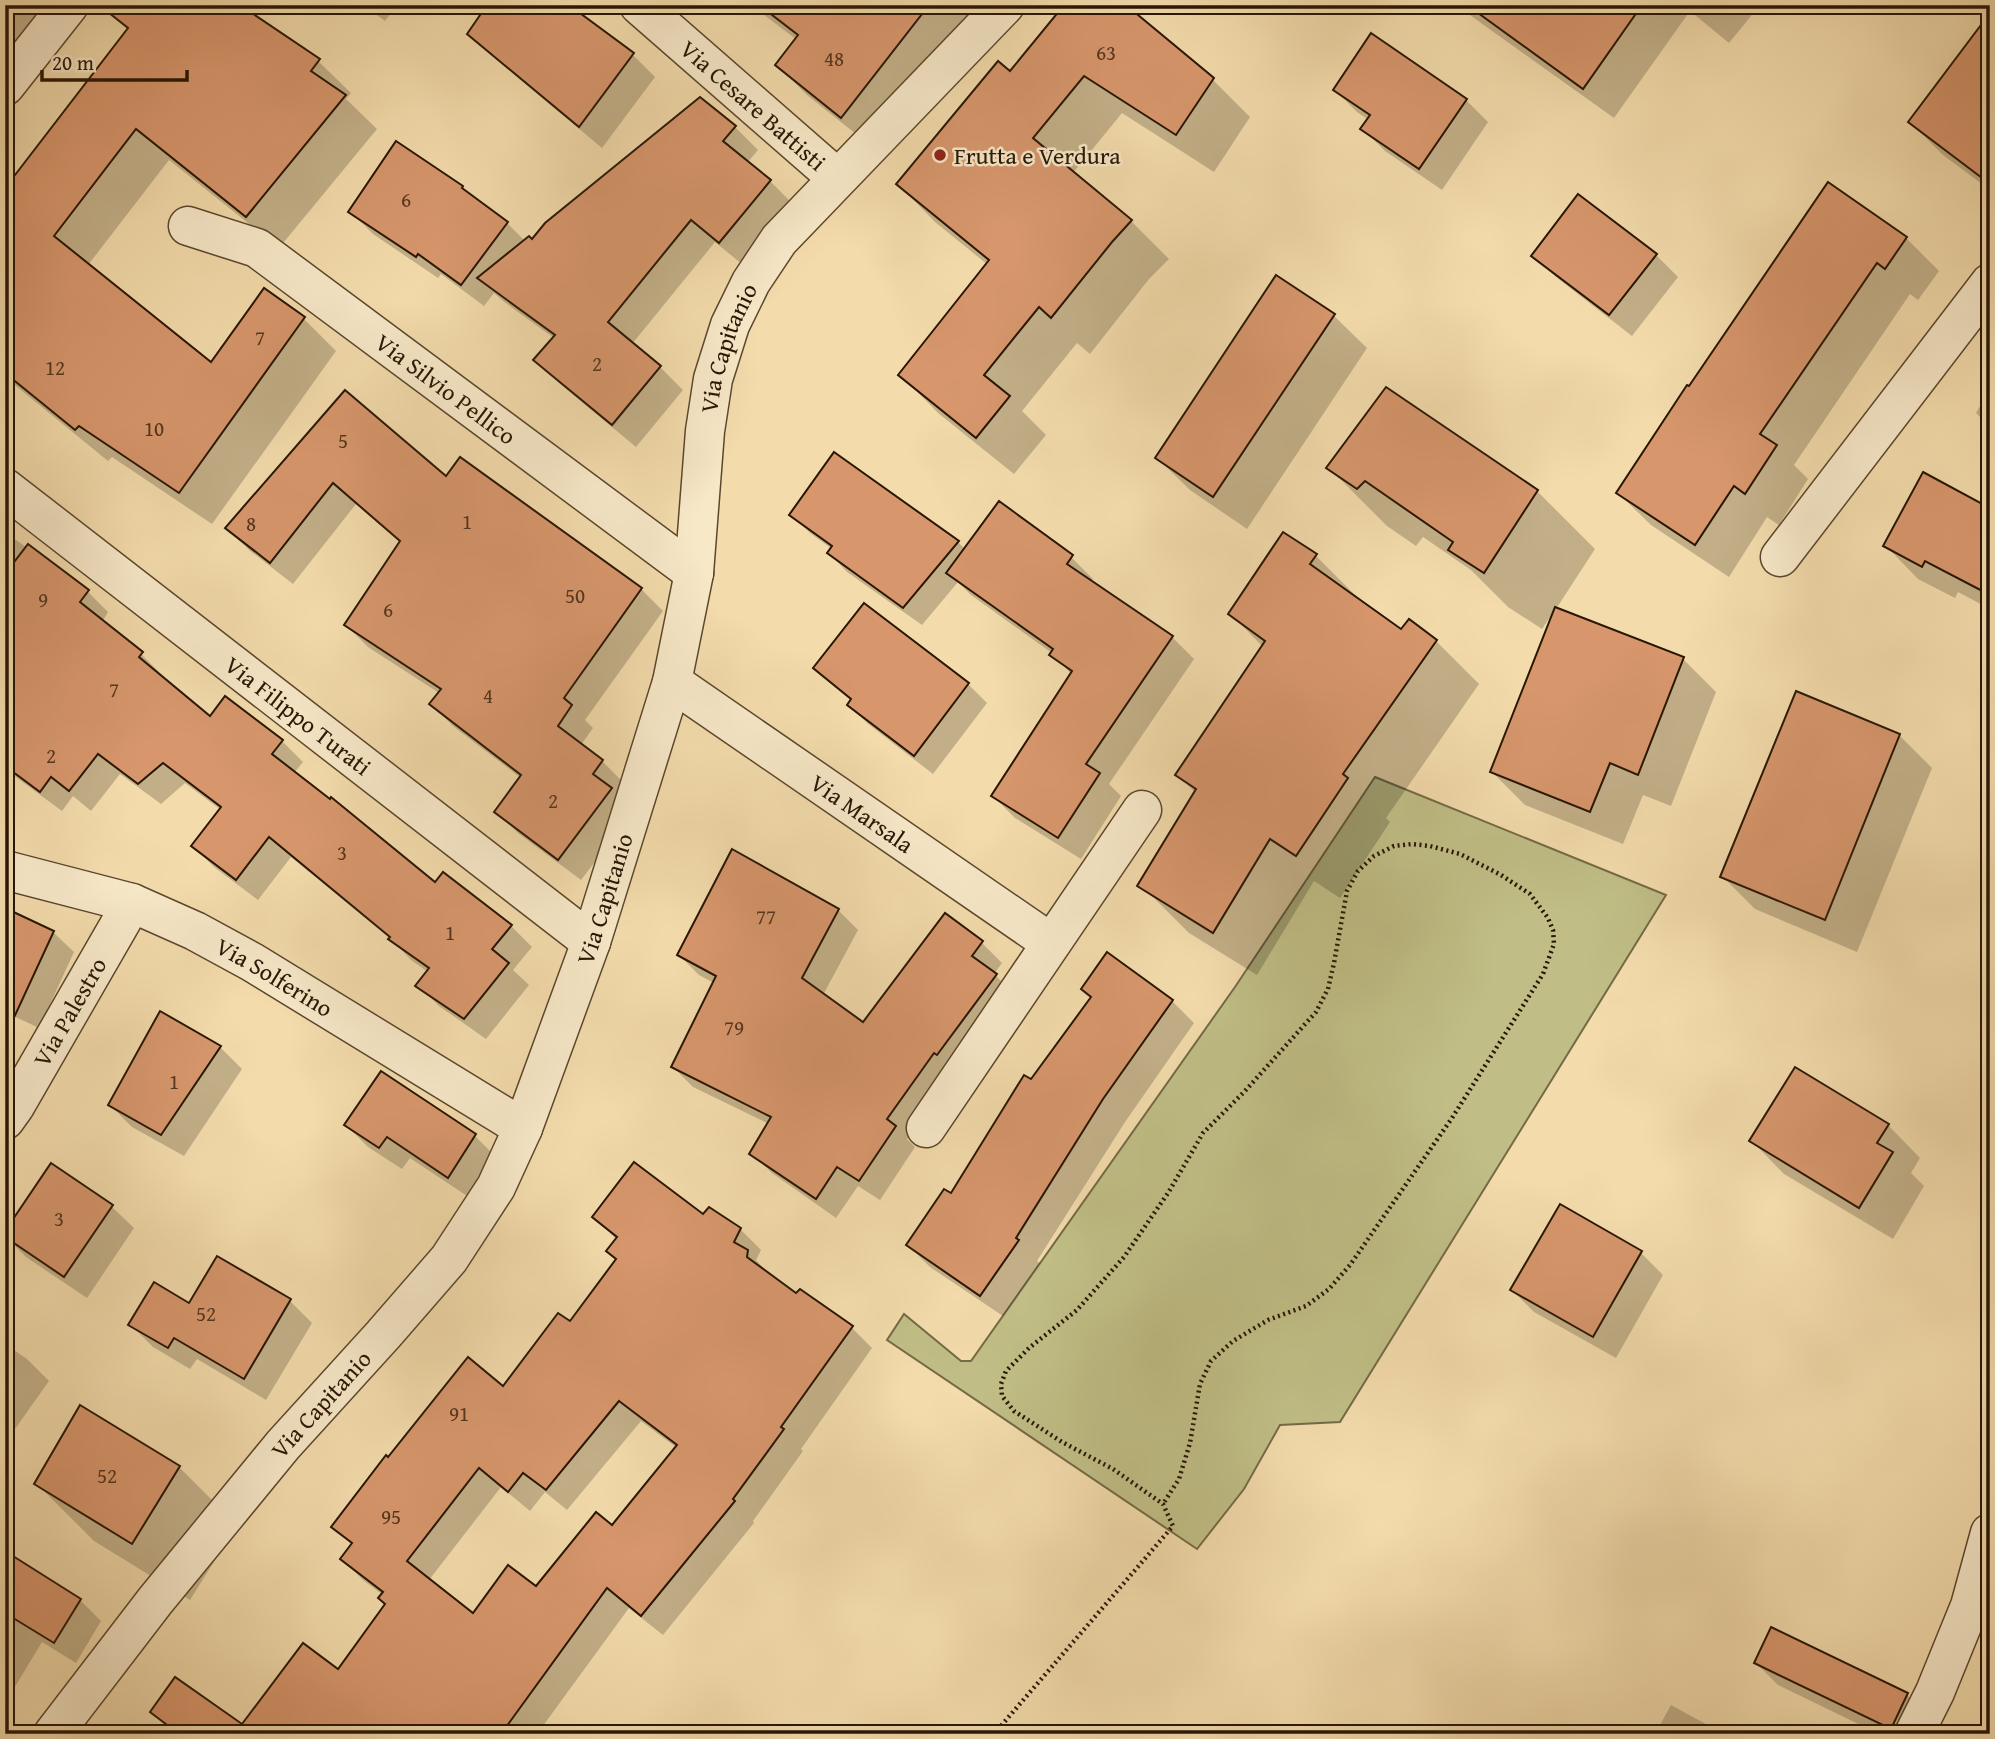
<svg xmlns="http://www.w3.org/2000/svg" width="1995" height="1739" font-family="'Gentium Book Plus',serif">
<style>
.green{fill:#c0be86;stroke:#746a46;stroke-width:2}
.shadow{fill:#0003;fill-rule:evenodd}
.building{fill:#d7966c;stroke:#281605;stroke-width:2;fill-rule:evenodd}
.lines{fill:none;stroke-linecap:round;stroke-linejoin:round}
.street-casing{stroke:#5b472e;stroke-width:41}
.path{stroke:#281605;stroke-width:4.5;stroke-dasharray:2 3.5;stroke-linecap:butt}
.street{stroke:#f7e8c8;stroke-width:38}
.poi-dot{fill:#8f2418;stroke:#f7e8c8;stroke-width:2.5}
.labels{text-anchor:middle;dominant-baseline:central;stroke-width:5;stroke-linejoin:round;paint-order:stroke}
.number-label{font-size:21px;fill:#54361f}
.street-label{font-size:24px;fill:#281605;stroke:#f7e8c8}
.poi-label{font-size:24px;fill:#281605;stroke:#f7e8c8;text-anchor:start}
</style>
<rect width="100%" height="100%" fill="#f3dbab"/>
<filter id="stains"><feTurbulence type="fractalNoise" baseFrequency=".00286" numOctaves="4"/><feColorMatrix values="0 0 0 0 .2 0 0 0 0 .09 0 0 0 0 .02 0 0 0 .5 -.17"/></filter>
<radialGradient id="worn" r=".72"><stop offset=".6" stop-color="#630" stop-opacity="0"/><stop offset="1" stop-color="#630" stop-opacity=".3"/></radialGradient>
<path class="green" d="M1375,777l291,118 -326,527 -60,3 -36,64 -47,60 -310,-209 17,-26 57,47h10l264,-374z"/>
<g class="shadow">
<path d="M5,5h72l-72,90z"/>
<path d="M363,5h34l-12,16z"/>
<path d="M566,5l67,50 22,22 -53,71 -110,-92 -22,-22z"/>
<path d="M751,5h242l-122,141 -64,-51 -30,-30 20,-25z"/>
<path d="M1460,5h300l-31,38 -39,-32 -76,107 -147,-105z"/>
<path d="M142,13l176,48 33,32 -5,6 31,30 -98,119 -110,-88 -81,105 124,99 92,-45 32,32 -124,173 -100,-67 -4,4 -103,-84v-186z"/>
<path d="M1990,16v174l-47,-35 -33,-33z"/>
<path d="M1010,73l203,7 37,37 -36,55 -92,-59 -49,60 58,48 38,38 -20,20 -59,75 -13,-11 -55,68 24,24 -32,39 -76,-61 -37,-38 87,-110 -53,-43 -37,-38z"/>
<path d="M1335,90l131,10 22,22 -46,68 -57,-39 -22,-22 6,-9 -12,-8z"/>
<path d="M735,127l23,23 -11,13 23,18 23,23 -50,61 -28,-23 -83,102 28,23 23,23 -47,57 -77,-64 -23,-23 18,-22 -51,-37 -9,-8 -10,13 -43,-32 -3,4 -65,-44 -22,-22 111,-25 10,10 35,26 18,18h7z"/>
<path d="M1829,184l77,54 33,33 -21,29 -8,-6 -116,171 14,14 -29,46 -12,-8 -38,60 -78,-52 -33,-32z"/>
<path d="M1534,255h122l22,22 -46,59 -76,-59z"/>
<path d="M1277,277l57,39 33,32 -120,181 -57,-39 -33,-32z"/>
<path d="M1990,388v39l-14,-14z"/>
<path d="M1387,389l150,102 58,58 -39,60 127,50 33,33 -45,114 -28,-11 -20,49 -98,-39 -33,-33 61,-159 -11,16 -34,-22 -37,-37 -48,-33 -7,9 -29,-20 -58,-58z"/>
<path d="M345,392l101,86 195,111 22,22 -78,109 8,8 -12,17 21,16 22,22 -8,11 17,18 -52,68 -63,-47 -22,-22 25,-33 -68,-52 -22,-22 8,-11 -71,-46 -22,-22 55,-83 -45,-38 -63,80 -44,-34 -22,-22z"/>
<path d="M835,455l123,87 7,7 106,8 22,22 -2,3 81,55 22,22 -85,125 12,12 -40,63 -66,-41 -22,-22 79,-121 -20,-22 -81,-58 -13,-13 -36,43 -75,-53 -18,-19 3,-4 -22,-16 -18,-18z"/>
<path d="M1990,510v99l-32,-17 -3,6 -37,-19 -32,-33z"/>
<path d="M5,532l82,59 21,21 -6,10 39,32 21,21 -2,2 50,41 72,23 21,21 -9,11 141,112 76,41 21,21 -19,23 16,15 -43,54 -47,-33 -21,-21 10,-13 -17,-12 -20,-21 -100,-82 -33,43 -44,-33 -21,-21 28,-36 -36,-27 -24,21 -41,-30 -29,37 -18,-15 -11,15 -57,-42z"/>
<path d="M1316,556l43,43 42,32 35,10 43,43 -93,134 4,4 -50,76 -26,-17 -57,94 -68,-42 -43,-43 50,-97 -19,-18 86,-128 -33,-34z"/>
<path d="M864,605l104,79 19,19 -54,71 -66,-51 -18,-18 3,-4 -37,-33z"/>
<path d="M1899,735l33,33 -75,184 -102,-43 -33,-33z"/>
<path d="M838,910l20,20 -35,65 41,29 81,-109 37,28 20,20 -8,11 22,22 -62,75 -47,68 8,8 -35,53 -22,-14 -22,32 -64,-45 -20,-20 17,-29 -76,-37 -20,-20 41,-84 -15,-8 -20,-20z"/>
<path d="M53,932l21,20 -35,76 -34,-16z"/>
<path d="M1107,955l65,46 22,22 -69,99 -88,139 3,2 -37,53 -73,-49 -22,-22 43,-49 80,-114 61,-84z"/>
<path d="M160,1014l60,33 22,22 -58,87 -52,-29 -22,-22z"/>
<path d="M382,1073l93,63 22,22 -27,40 -60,-40 -8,11 -34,-22 -22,-22z"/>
<path d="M1888,1125l32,33 -9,15 13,13 -31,53 -109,-65 -32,-33z"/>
<path d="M51,1166l61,41 22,21 -47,70 -61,-41 -21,-21z"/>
<path d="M1560,1206l81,47 22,22 -47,83 -82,-46 -22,-22z"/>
<path d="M594,1217h109l37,12 21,21 -5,10 12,13 29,22 54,32 21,21 -71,101 2,2 -50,70 1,2 -91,112 -34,-27 -92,126h-363l-22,-22 90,15 97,-55 48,-67 -4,-10 -20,-15 -21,-21 11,-14 -19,-19 54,-67 115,-71 67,-64 48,-64 -1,-20zM641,1421l36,27 -64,79 -77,61 -63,28 -44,-36 72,-93 29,24 15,-19 22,18z"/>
<path d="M290,1301l22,22 -46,77 -69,-41 -7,10 -37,-22 -22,-22 58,-19z"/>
<path d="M5,1344l22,15 22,22 -34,48 -10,-7z"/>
<path d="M81,1408l98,59 58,58 -47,75 -96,-59 -58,-58z"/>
<path d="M5,1553l75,47 21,21 -25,42 -34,-21 -32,53 -5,-3z"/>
<path d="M1756,1663l151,32 22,22 -8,17h-42l-101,-49z"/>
<path d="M1671,1705l44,24 4,5h-64z"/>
</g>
<g class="building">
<path d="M99,5h141l80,54 -9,12 35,24 -100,122 -110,-88 -82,107 157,126 53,-74 41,29 -126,176 -100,-67 -4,4 -70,-57v-185l123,-160z"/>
<path d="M487,5h82l65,48 -55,74 -112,-93z"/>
<path d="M759,5h170l-88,113 -66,-53 23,-30z"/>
<path d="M1064,5h62l88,73 -38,57 -92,-59 -51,62 99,82 -20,22 -61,76 -12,-11 -55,68 26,21 -34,42 -78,-63 91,-115 -93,-76 102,-123 12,10z"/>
<path d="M1467,5h175l-59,84z"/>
<path d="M1990,13v171l-82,-62z"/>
<path d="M1371,33l96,66 -48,70 -59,-40 10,-14 -37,-25z"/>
<path d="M700,97l36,29 -13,15 48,39 -52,63 -28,-23 -83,102 53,44 -49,59 -79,-65 22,-25 -78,-57 52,-42 3,3 13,-16z"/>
<path d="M396,141l67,45 -1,2 46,34 -47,63 -43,-31 -2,3 -68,-45z"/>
<path d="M1828,182l79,55 -22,32 -8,-6 -117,171 17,11 -32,49 -11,-8 -39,59 -79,-52 71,-108 2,1z"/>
<path d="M1578,194l79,60 -48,61 -78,-59z"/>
<path d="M1276,275l59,39 -122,183 -58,-39z"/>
<path d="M1386,387l152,103 -54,83 -36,-23 5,-8 -88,-61 -8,8 -31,-21z"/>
<path d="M345,390l101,86 14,-19 182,131 -78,110 8,7 -14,21 45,34 -10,14 19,14 -54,72 -64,-48 27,-37 -92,-71 12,-15 -97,-64 56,-84 -67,-58 -63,80 -45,-35z"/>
<path d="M834,452l125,89 -56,67 -76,-55 5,-7 -43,-31z"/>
<path d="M1923,472l67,36v87l-65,-34 -3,6 -39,-21z"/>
<path d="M999,501l74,54 -6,9 106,72 -87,128 14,9 -42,65 -67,-42 81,-125 -23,-16 4,-6 -107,-76z"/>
<path d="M1283,532l34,22 -7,10 91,65 8,-10 28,21 -94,134 5,4 -52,78 -26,-17 -57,94 -76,-47 59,-97 -21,-14 90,-134 -37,-27z"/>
<path d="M28,544l61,46 -9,12 63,50 -4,5 71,59 15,-20 58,44 -11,14 58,45 1,-2 104,85 8,-10 69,53 -20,24 17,14 -45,56 -49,-33 14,-18 -41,-29 2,-2 -121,-100 -33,43 -45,-34 30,-39 -58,-44 -25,21 -40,-30 -29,37 -18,-14 -11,15 -35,-26v-192z"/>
<path d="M864,603l105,80 -55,73 -67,-51 4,-6 -38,-31z"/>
<path d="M1555,607l129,50 -46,118 -28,-12 -20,49 -100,-40z"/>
<path d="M1796,691l104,43 -75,186 -105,-43z"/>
<path d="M732,849l107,60 -37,69 61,44 82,-109 38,28 -11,15 25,18 -60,81 -3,-2 -47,66 9,7 -37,55 -22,-14 -21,32 -67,-45 22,-37 -100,-50 45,-91 -39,-21z"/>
<path d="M5,908l49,23 -49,106z"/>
<path d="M1107,952l66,48 -70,99 -87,139 3,2 -39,56 -74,-51 38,-56 7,4 73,-118 7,4 60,-82 -10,-8z"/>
<path d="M160,1011l61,35 -60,89 -53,-30z"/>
<path d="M1795,1067l94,57 -12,19 16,9 -34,56 -110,-67z"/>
<path d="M381,1071l95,63 -28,44 -61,-41 -8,11 -35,-23z"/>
<path d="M634,1162l69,52 6,-7 32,21 -7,14 14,8 -1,7 49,36 4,-4 53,37 -72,101 3,2 -51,70 2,2 -94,115 -34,-28 -106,146h-322l-29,-22 25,-35 67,47 61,-81 35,26 47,-65 -7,-6 5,-6 -43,-33 12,-16 -21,-16 55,-72 2,2 80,-100 35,29 55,-73 12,8 46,-62 -10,-8 11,-14 -25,-20zM619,1401l58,44 -65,80 -16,-13 -60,74 -28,-21 -35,48 -66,-52 72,-93 29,24 15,-19 23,17z"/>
<path d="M51,1163l62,42 -49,72 -59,-40v-6z"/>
<path d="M1560,1204l82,47 -49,86 -83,-47z"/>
<path d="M217,1256l74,43 -47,80 -70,-41 -6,10 -40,-23 26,-43 35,21z"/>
<path d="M80,1405l100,61 -48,78 -98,-60z"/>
<path d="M5,1551l76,48 -27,44 -49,-30z"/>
<path d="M1771,1627l137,66 -17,36 -137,-66z"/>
</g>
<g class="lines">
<g class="street-casing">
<g id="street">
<path id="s1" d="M639,5l198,173"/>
<path d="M5,86l64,-81"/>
<path id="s2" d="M188,226l69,22 437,325"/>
<path id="s3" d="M5,488l586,454"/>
<path d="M1780,557l210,-274"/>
<path id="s4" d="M672,682l379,261"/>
<path id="s5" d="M5,870l127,33 63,28 57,31 271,166"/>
<path id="s6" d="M5,1120l10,-14 117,-203"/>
<path d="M926,1128l216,-318"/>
<path id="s7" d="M53,1734l102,-133 128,-156 100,-110 66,-76 47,-72 27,-59 68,-186 81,-260 22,-109 11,-142 8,-52 17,-54 21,-43 28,-42 226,-235"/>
<path d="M1914,1734l21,-42 35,-86 20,-73"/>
</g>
</g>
<path class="path" d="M994,1734l179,-208 -10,-22 -50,-35 -51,-27 -48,-31 -12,-15 -1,-12 5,-13 23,-23 48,-38 47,-53 44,-64 35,-60 42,-42 71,-79 12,-23 6,-26 13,-72 11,-20 16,-15 20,-10 18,-2 18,2 30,8 41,21 29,19 18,24 5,12 1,14 -11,30 -91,144 -102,147 -21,24 -23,17 -38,14 -35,21 -22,20 -11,23 -10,59 -11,36 -16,25"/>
<use href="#street" class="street"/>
</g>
<circle class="poi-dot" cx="940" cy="155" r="7"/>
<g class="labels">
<g class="number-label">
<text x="1106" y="52">63</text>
<text x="834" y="58">48</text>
<text x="406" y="199">6</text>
<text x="260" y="337">7</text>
<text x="597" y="363">2</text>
<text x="55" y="367">12</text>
<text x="154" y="428">10</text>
<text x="343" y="440">5</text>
<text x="467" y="521">1</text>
<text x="251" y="523">8</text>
<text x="575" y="595">50</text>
<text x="43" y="599">9</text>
<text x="388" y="609">6</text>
<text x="114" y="689">7</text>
<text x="488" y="695">4</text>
<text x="51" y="755">2</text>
<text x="553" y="800">2</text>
<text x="342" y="852">3</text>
<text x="766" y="916">77</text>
<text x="450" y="932">1</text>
<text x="734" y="1027">79</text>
<text x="174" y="1081">1</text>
<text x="59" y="1218">3</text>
<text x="206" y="1313">52</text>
<text x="459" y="1413">91</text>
<text x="107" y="1475">52</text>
<text x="391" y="1516">95</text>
</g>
<g class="street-label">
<text stroke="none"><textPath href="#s1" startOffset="152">Via Cesare Battisti</textPath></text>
<text stroke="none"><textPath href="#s7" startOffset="1580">Via Capitanio</textPath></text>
<text stroke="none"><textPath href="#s2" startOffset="308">Via Silvio Pellico</textPath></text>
<text stroke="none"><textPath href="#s3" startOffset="371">Via Filippo Turati</textPath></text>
<text stroke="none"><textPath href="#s4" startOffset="231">Via Marsala</textPath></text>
<text stroke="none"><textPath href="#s7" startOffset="1013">Via Capitanio</textPath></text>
<text stroke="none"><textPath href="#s5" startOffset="292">Via Solferino</textPath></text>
<text stroke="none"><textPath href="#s6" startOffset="126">Via Palestro</textPath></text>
<text stroke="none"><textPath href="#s7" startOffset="425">Via Capitanio</textPath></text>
</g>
<g class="poi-label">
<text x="954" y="155">Frutta e Verdura</text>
</g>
</g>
<rect width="1995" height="1739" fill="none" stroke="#f3dbab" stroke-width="28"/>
<rect x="7" y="7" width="1981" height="1725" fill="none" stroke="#281605" stroke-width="3.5"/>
<rect x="14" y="14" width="1967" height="1711" fill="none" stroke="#281605" stroke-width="2"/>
<path d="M42 70v10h145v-10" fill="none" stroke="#281605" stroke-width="3.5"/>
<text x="52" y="70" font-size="21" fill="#281605" stroke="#f7e8c8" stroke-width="5" paint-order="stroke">20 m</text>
<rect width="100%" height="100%" filter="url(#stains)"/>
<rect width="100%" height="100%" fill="url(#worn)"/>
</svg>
